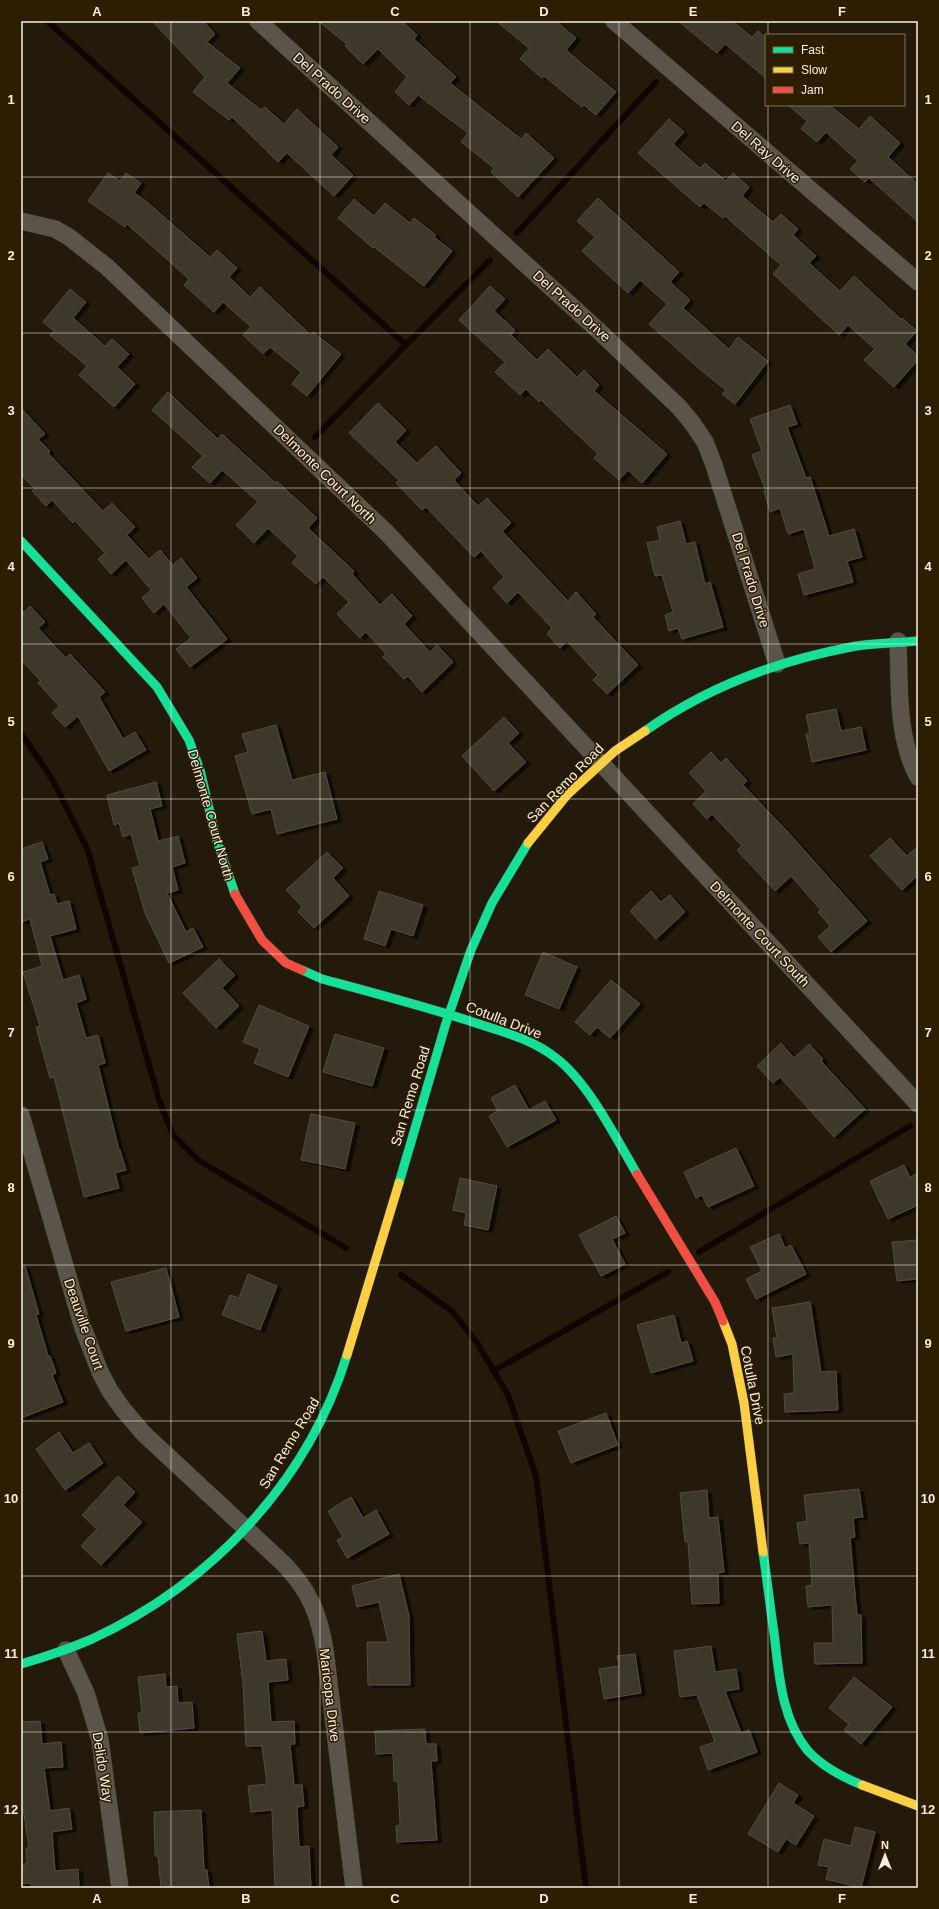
<svg xmlns="http://www.w3.org/2000/svg" width="939" height="1909" font-family="Helvetica,sans-serif">
<style>
.lines{fill:none;stroke-linecap:round;stroke-linejoin:round}
.stream{stroke:#120501;stroke-width:6}
.building{fill:#3e372a;stroke:#534b3f;filter:url(#shadow)}
.street-casing{stroke:#3b352b;stroke-width:18}
.fast-casing{stroke:#3b352b;stroke-width:10}
.slow-casing{stroke:#3b352b;stroke-width:10}
.jam-casing{stroke:#3b352b;stroke-width:10}
.street{stroke:#5b544a;stroke-width:17}
.fast{stroke:#16e098;stroke-width:9}
.slow{stroke:#ffcf43;stroke-width:9}
.jam{stroke:#f24e42;stroke-width:9}
.grid{fill:none;stroke:#f9efdf;stroke-width:1;stroke-opacity:0.55}
.labels{text-anchor:middle;dominant-baseline:central;stroke-width:3;stroke-linejoin:round;paint-order:stroke}
.street-label{font-size:14px;fill:#f9efdf;stroke:#2c1d03}
.neatline{fill:none;stroke:#f9efdf;stroke-width:1.5}
.grid-label{font-size:13px;text-anchor:middle;font-weight:bold;fill:#f9efdf}
</style>
<defs>
<filter id="shadow"><feDropShadow dx="4.5" dy="2.5" stdDeviation="0" flood-color="#0009"/></filter>
</defs>
<rect width="100%" height="100%" fill="#231a0c"/>
<g class="lines">
<g class="stream">
<path d="M47,21l359,324"/>
<path d="M517,233l139,-151"/>
<path d="M315,437l175,-177"/>
<path d="M21,733l31,46 35,69 72,252 14,35 25,25 148,88"/>
<path d="M699,1252l211,-126"/>
<path d="M401,1275l51,36 25,32 31,52 28,81 50,412"/>
<path d="M493,1371l175,-99"/>
</g>
</g>
<g class="building">
<path d="M152,21h51l12,13 -8,8 33,26 -13,15 34,27 4,-3 19,17 13,-15 41,38 -7,8 22,20 -19,21 -47,-43 -9,9 -46,-45 -3,3 -36,-28 12,-15z"/>
<path d="M318,21h84l15,14 -3,4 42,38 -6,6 71,56 5,-6 28,25 -36,39 -27,-25 3,-4 -33,-26 7,-9 -50,-38 -9,10 -14,-13 12,-15 -29,-28 -15,15 -18,-18 2,-2z"/>
<path d="M496,21h60l20,17 -10,12 50,42 -20,23 -12,-10 -2,2 -38,-31 -2,2 -22,-19 9,-11z"/>
<path d="M678,21h54l20,16 6,-6 8,7v40l-41,-34 -8,9z"/>
<path d="M788,105h42l29,24 11,-13 30,27 -12,14 30,27v38l-49,-44 -4,4 -15,-13 8,-8 -32,-29 -9,10 -16,-13 6,-8z"/>
<path d="M669,119l15,13 -11,12 27,24 5,-5 21,18 7,-8 16,14 -7,9 31,26 8,-8 17,15 -5,6 23,21 -7,7 31,28 14,-15 47,43 1,-1 15,13 -12,13 13,12v4l-24,27 -30,-27 11,-11 -27,-24 -9,10 -66,-61 8,-9 -56,-49 -2,2 -19,-15 -4,4 -62,-54z"/>
<path d="M108,173l12,8 6,-8 15,10 -7,10 12,8 64,56 7,-7 20,18 -8,9 21,20 10,-10 51,48 2,-3 28,22 -34,42 -15,-12 9,-12 -31,-25 -7,7 -20,-19 8,-8 -28,-25 -9,10 -30,-27 5,-6 -62,-55 -2,3 -37,-26z"/>
<path d="M598,198l81,74 -9,10 20,18 -7,8 46,41 9,-12 30,24 -33,43 -13,-10 4,-4 -23,-18 -54,-48 18,-20 -27,-24 -12,13 -46,-42 13,-14 -18,-16z"/>
<path d="M354,199l20,17 11,-13 25,20 4,-5 22,17 -2,2 18,14 -28,35 -50,-39 -1,1 -35,-30z"/>
<path d="M490,286l15,13 -11,12 21,19 -4,5 26,25 11,-11 29,28 7,-7 15,15 -5,6 73,63 -25,29 -14,-13 -9,10 -25,-22 4,-4 -57,-54 -2,2 -13,-13 -6,6 -25,-23 10,-10 -46,-42z"/>
<path d="M70,289l16,13 -13,16 32,28 7,-7 17,15 -12,13 18,17 -21,23 -35,-32 8,-9 -37,-31 4,-4 -11,-9z"/>
<path d="M168,392l50,47 4,-5 54,49 1,-2 40,37 -9,10 46,43 -2,3 28,31 12,-11 20,22 -8,8 26,28 7,-7 16,17 -31,30 -14,-16 -4,3 -21,-22 3,-3 -20,-22 -6,6 -23,-24 12,-12 -26,-25 -7,7 -24,-21 6,-7 -30,-28 -14,15 -18,-18 22,-23 -36,-32 -12,13 -18,-16 11,-11 -51,-46z"/>
<path d="M378,403l28,27 -11,12 22,21 19,-17 25,27 -7,7 24,26 9,-8 24,25 -9,8 66,70 8,-9 20,22 -3,3 45,48 -31,29 -14,-14 5,-5 -31,-34 -7,7 -13,-14 5,-6 -34,-36 -11,11 -14,-15 11,-11 -23,-26 -7,6 -48,-50 -4,3 -26,-27 3,-3 -50,-47z"/>
<path d="M790,405l7,19 -10,3 19,51 4,-1 19,59 25,-7 8,28 -15,4 6,21 -49,13 -6,-21 17,-5 -11,-40 -16,5 -8,-26 -10,4 -6,-21h2l-14,-36 10,-4 -12,-32z"/>
<path d="M21,408l24,26 -7,5 12,12 -2,2 55,58 9,-8 23,24 -8,8 22,24 11,-9 13,15 8,-7 16,20 -11,9 41,52 -37,28 -14,-18 15,-11 -27,-34 -10,9 -12,-15 9,-8 -25,-30 -15,14 -13,-15 7,-6 -30,-32 -2,2 -21,-23 -6,6 -14,-15 3,-2 -14,-14z"/>
<path d="M680,521l6,23 9,-2 10,42 5,-2 13,45 -41,12 -4,-11 -9,3 -4,-16 8,-3 -11,-37 -7,1 -8,-33 13,-3 -3,-13z"/>
<path d="M30,606l15,16 -7,6 28,30 4,-4 35,38 -6,5 24,42 12,-7 11,18 -37,21 -31,-55 -13,11 -13,-14 7,-7 -21,-23 3,-2 -20,-21v-51l3,3z"/>
<path d="M836,709l5,22 20,-4 5,23 -54,12 -6,-28 4,-1 -4,-18z"/>
<path d="M504,717l15,16 -11,10 18,19 -32,29 -32,-35z"/>
<path d="M276,725l16,55 33,-8 12,47 -60,15 -6,-25 -19,5 -17,-58 13,-4 -6,-18z"/>
<path d="M711,752l10,11 5,-5 21,23 -4,4 45,47 79,89 -36,31 -13,-15 12,-11 -12,-14 3,-2 -30,-34 -16,15 -38,-41 5,-4 -30,-32 -5,5 -14,-15 13,-13 -17,-18z"/>
<path d="M156,782l6,24 -12,3 8,32 20,-5 7,27 -13,4 6,23 -11,3 19,39 7,-4 10,19 -34,16 -24,-50 -13,-45 8,-2 -9,-32 -8,3 -4,-14 -5,2 -7,-30z"/>
<path d="M890,838l17,18 11,-10v29l-16,15 -32,-34z"/>
<path d="M42,842l6,17 -8,3 10,33 4,-1 3,10 12,-3 7,28 -26,7 13,44 16,-5 7,24 -10,4 10,35 12,-3 7,28 -7,2 21,85h1l6,20 -11,3 4,15 -35,9 -30,-120 -4,1 -14,-51 4,-1 -17,-54 19,-6 -12,-47 -9,3v-73z"/>
<path d="M327,852l16,16 -10,10 16,18 -35,32 -16,-16 4,-5 -16,-17z"/>
<path d="M379,891l44,14 -10,31 -22,-7 -6,17 -21,-7z"/>
<path d="M651,891l10,11 9,-7 15,17 -29,27 -26,-28z"/>
<path d="M543,952l34,15 -18,42 -34,-14z"/>
<path d="M219,959l16,16 -13,13 17,18 -23,22 -33,-35z"/>
<path d="M611,980l29,24 -30,34 -13,-11 -7,8 -15,-13z"/>
<path d="M259,1005l50,21 -21,51 -34,-14 6,-14 -17,-7z"/>
<path d="M335,1034l49,14 -12,38 -49,-14z"/>
<path d="M781,1043l13,15 15,-14 14,15 -2,2 44,48 -31,28 -54,-60 -7,6 -16,-17z"/>
<path d="M515,1085l14,25 16,-9 11,19 -49,27 -18,-31 9,-5 -7,-13z"/>
<path d="M311,1114l44,9 -10,46 -44,-9z"/>
<path d="M736,1148l18,38 -46,21 -6,-12 -6,3 -12,-26z"/>
<path d="M904,1165l6,12 8,-4v32l-30,14 -18,-38z"/>
<path d="M460,1178l37,8 -9,44 -24,-5 2,-12 -13,-3z"/>
<path d="M616,1216l9,17 -13,6 13,25 -24,12 -22,-41z"/>
<path d="M779,1234l6,14 6,-3 15,29 -50,25 -10,-20 16,-8 -12,-24z"/>
<path d="M918,1240v39l-21,2 -5,-39z"/>
<path d="M25,1266l14,48 -3,1 12,41h2l6,17 -4,2 11,27 -42,16v-151z"/>
<path d="M166,1268l13,49 -53,14 -15,-49z"/>
<path d="M248,1274l29,12 -17,44 -38,-15 8,-20 9,3z"/>
<path d="M810,1302l11,70 15,-1 2,39 -53,2 -1,-18 10,-1 -1,-39 -17,3 -3,-19h4l-5,-30z"/>
<path d="M674,1315l7,28 6,-2 6,20 -42,12 -14,-48z"/>
<path d="M606,1413l12,32 -47,18 -13,-32z"/>
<path d="M59,1432l14,21 16,-10 14,20 -38,27 -29,-41z"/>
<path d="M118,1476l17,16 -12,13 19,17 -41,43 -20,-19 16,-17 -15,-14z"/>
<path d="M859,1489l4,28 -10,1 2,19 -5,1 7,77h4l1,48 -47,1 -1,-21h19l-1,-38 -24,2 -2,-21 6,-1 -3,-42 -9,1 -3,-21 10,-2 -3,-26z"/>
<path d="M707,1490l2,28 9,-1 6,55 -6,1 1,30 -27,1 -4,-62h-3l-5,-49z"/>
<path d="M351,1497l12,21 13,-8 13,24 -42,24 -10,-18 6,-3 -15,-26z"/>
<path d="M399,1574l10,42 1,69h-42l-1,-43h21l-9,-40 -22,5 -5,-21z"/>
<path d="M262,1631l4,30 20,-2 2,21 -20,2 3,40 23,-1 1,23h-5l4,41h8l2,21 -7,1 2,40 10,-1 2,42h-36l-3,-78 -21,2 -3,-26 19,-2 -5,-38h-16l-3,-62 -6,-50z"/>
<path d="M711,1646l4,26 21,-3 3,20 -14,2 16,42 8,-3 8,22 -49,18 -8,-23 15,-5 -18,-47 -17,2 -6,-46z"/>
<path d="M635,1654l6,39 -37,6 -5,-30 20,-3 -2,-10z"/>
<path d="M165,1674l1,13 11,-1 1,17 14,-1 2,26 -54,5 -2,-20h4l-4,-36z"/>
<path d="M854,1677l38,30 -31,37 -17,-14 5,-6 -20,-16z"/>
<path d="M40,1721l2,23 19,-2 2,25 -19,1 6,43 19,-3 3,21 -20,3 3,39 23,-2 1,19h-48v-5l-10,1v-20h6l-1,-16h3l-8,-54v-72z"/>
<path d="M425,1729l1,15h10l1,17h-6l6,79 -40,2 -1,-16 4,-1 -2,-44h-4l-1,-28 -17,1 -1,-23z"/>
<path d="M779,1783l19,12 -5,8 21,13 -18,29 -10,-6 -8,13 -30,-18z"/>
<path d="M201,1810l3,60h3l2,18h-48l-3,-32h-3l-1,-44z"/>
<path d="M855,1827l20,5 -14,56 -35,-9 3,-12 -11,-2 6,-26 27,7z"/>
</g>
<g class="lines">
<g class="street-casing">
<g id="street">
<path d="M258,21l342,311 79,75 14,17 12,18 9,23 63,199"/>
<path d="M614,21l304,261"/>
<path d="M21,221l34,8 14,8 38,30 280,266 531,571"/>
<path d="M898,641c2,45 -2,95 20,136"/>
<path d="M21,1115l62,213 17,44 10,19 12,17 21,25 142,132c25,27 34,49 40,85l29,238"/>
<path d="M66,1650l20,43 14,47 20,148"/>
</g>
</g>
<g class="fast-casing">
<g id="fast">
<path d="M21,541l136,146 32,53 11,30 16,68 19,56"/>
<path d="M645,731c62,-44 132,-70 206,-84 22,-4 45,-4 67,-6"/>
<path d="M302,970l20,9c52,14 105,28 157,45 27,9 55,16 77,34 32,24 60,80 81,116"/>
<path d="M399,1183l47,-160 25,-73 21,-47 36,-60"/>
<path d="M763,1552c4,27 7,54 11,81 5,40 7,86 34,118 15,16 34,26 54,34"/>
<path d="M21,1664c24,-7 48,-15 71,-25 120,-56 216,-157 255,-284"/>
</g>
</g>
<g class="slow-casing">
<g id="slow">
<path d="M528,843l39,-48 48,-44 30,-20"/>
<path d="M723,1321l9,23 12,59 19,149"/>
<path d="M347,1355l52,-172"/>
<path d="M862,1785l56,21"/>
</g>
</g>
<g class="jam-casing">
<g id="jam">
<path d="M235,894l27,46 24,23 16,7"/>
<path d="M637,1174l78,128 8,19"/>
</g>
</g>
<use href="#street" class="street"/>
<use href="#fast" class="fast"/>
<use href="#slow" class="slow"/>
<use href="#jam" class="jam"/>
</g>
<path class="grid" d="M171,21v1867M320,21v1867M470,21v1867M619,21v1867M768,21v14M768,105v1783M21,177h897M21,333h897M21,488h897M21,644h897M21,799h897M21,954h897M21,1110h897M21,1265h897M21,1421h897M21,1576h897M21,1732h897"/>
<g class="labels">
<g class="street-label">
<text transform="translate(332 88) rotate(42)">Del Prado Drive</text>
<text transform="translate(766 152) rotate(41)">Del Ray Drive</text>
<text transform="translate(572 306) rotate(42)">Del Prado Drive</text>
<text transform="translate(325 474) rotate(44)">Delmonte Court North</text>
<text transform="translate(751 580) rotate(73)">Del Prado Drive</text>
<text transform="translate(565 783) rotate(-46)">San Remo Road</text>
<text transform="translate(211 815) rotate(74)">Delmonte Court North</text>
<text transform="translate(760 934) rotate(47)">Delmonte Court South</text>
<text transform="translate(504 1020) rotate(21)">Cotulla Drive</text>
<text transform="translate(410 1096) rotate(-73)">San Remo Road</text>
<text transform="translate(84 1324) rotate(71)">Deauville Court</text>
<text transform="translate(753 1385) rotate(79)">Cotulla Drive</text>
<text transform="translate(289 1443) rotate(-59)">San Remo Road</text>
<text transform="translate(330 1695) rotate(83)">Maricopa Drive</text>
<text transform="translate(103 1767) rotate(81)">Delido Way</text>
</g>
</g>
<rect width="939" height="1909" fill="none" stroke="#2c1d03" stroke-width="44"/>
<rect x="765" y="34" width="140" height="72" fill="#2c1d03" stroke="#7e715b"/>
<rect x="773" y="47" width="20" height="6" fill="#16e098" stroke="#7e715b"/>
<text x="801" y="54" font-size="12" fill="#f9efdf">Fast</text>
<rect x="773" y="67" width="20" height="6" fill="#ffcf43" stroke="#7e715b"/>
<text x="801" y="74" font-size="12" fill="#f9efdf">Slow</text>
<rect x="773" y="87" width="20" height="6" fill="#f24e42" stroke="#7e715b"/>
<text x="801" y="94" font-size="12" fill="#f9efdf">Jam</text>
<g transform="translate(885 1855)" stroke="#2c1d03" stroke-width="3" paint-order="stroke">
<path d="M0-3L7 15L0 10L-7 15Z" fill="#f9efdf"/>
<text y="-6" font-size="11" font-weight="bold" text-anchor="middle" fill="#f9efdf">N</text>
</g>
<rect x="22" y="22" width="895" height="1865" class="neatline"/>
<g class="grid-label">
<text x="97" y="16">A</text>
<text x="246" y="16">B</text>
<text x="395" y="16">C</text>
<text x="544" y="16">D</text>
<text x="693" y="16">E</text>
<text x="842" y="16">F</text>
<text x="11" y="104">1</text>
<text x="928" y="104">1</text>
<text x="11" y="260">2</text>
<text x="928" y="260">2</text>
<text x="11" y="415">3</text>
<text x="928" y="415">3</text>
<text x="11" y="571">4</text>
<text x="928" y="571">4</text>
<text x="11" y="726">5</text>
<text x="928" y="726">5</text>
<text x="11" y="881">6</text>
<text x="928" y="881">6</text>
<text x="11" y="1037">7</text>
<text x="928" y="1037">7</text>
<text x="11" y="1192">8</text>
<text x="928" y="1192">8</text>
<text x="11" y="1348">9</text>
<text x="928" y="1348">9</text>
<text x="11" y="1503">10</text>
<text x="928" y="1503">10</text>
<text x="11" y="1658">11</text>
<text x="928" y="1658">11</text>
<text x="11" y="1814">12</text>
<text x="928" y="1814">12</text>
<text x="97" y="1903">A</text>
<text x="246" y="1903">B</text>
<text x="395" y="1903">C</text>
<text x="544" y="1903">D</text>
<text x="693" y="1903">E</text>
<text x="842" y="1903">F</text>
</g>
</svg>
